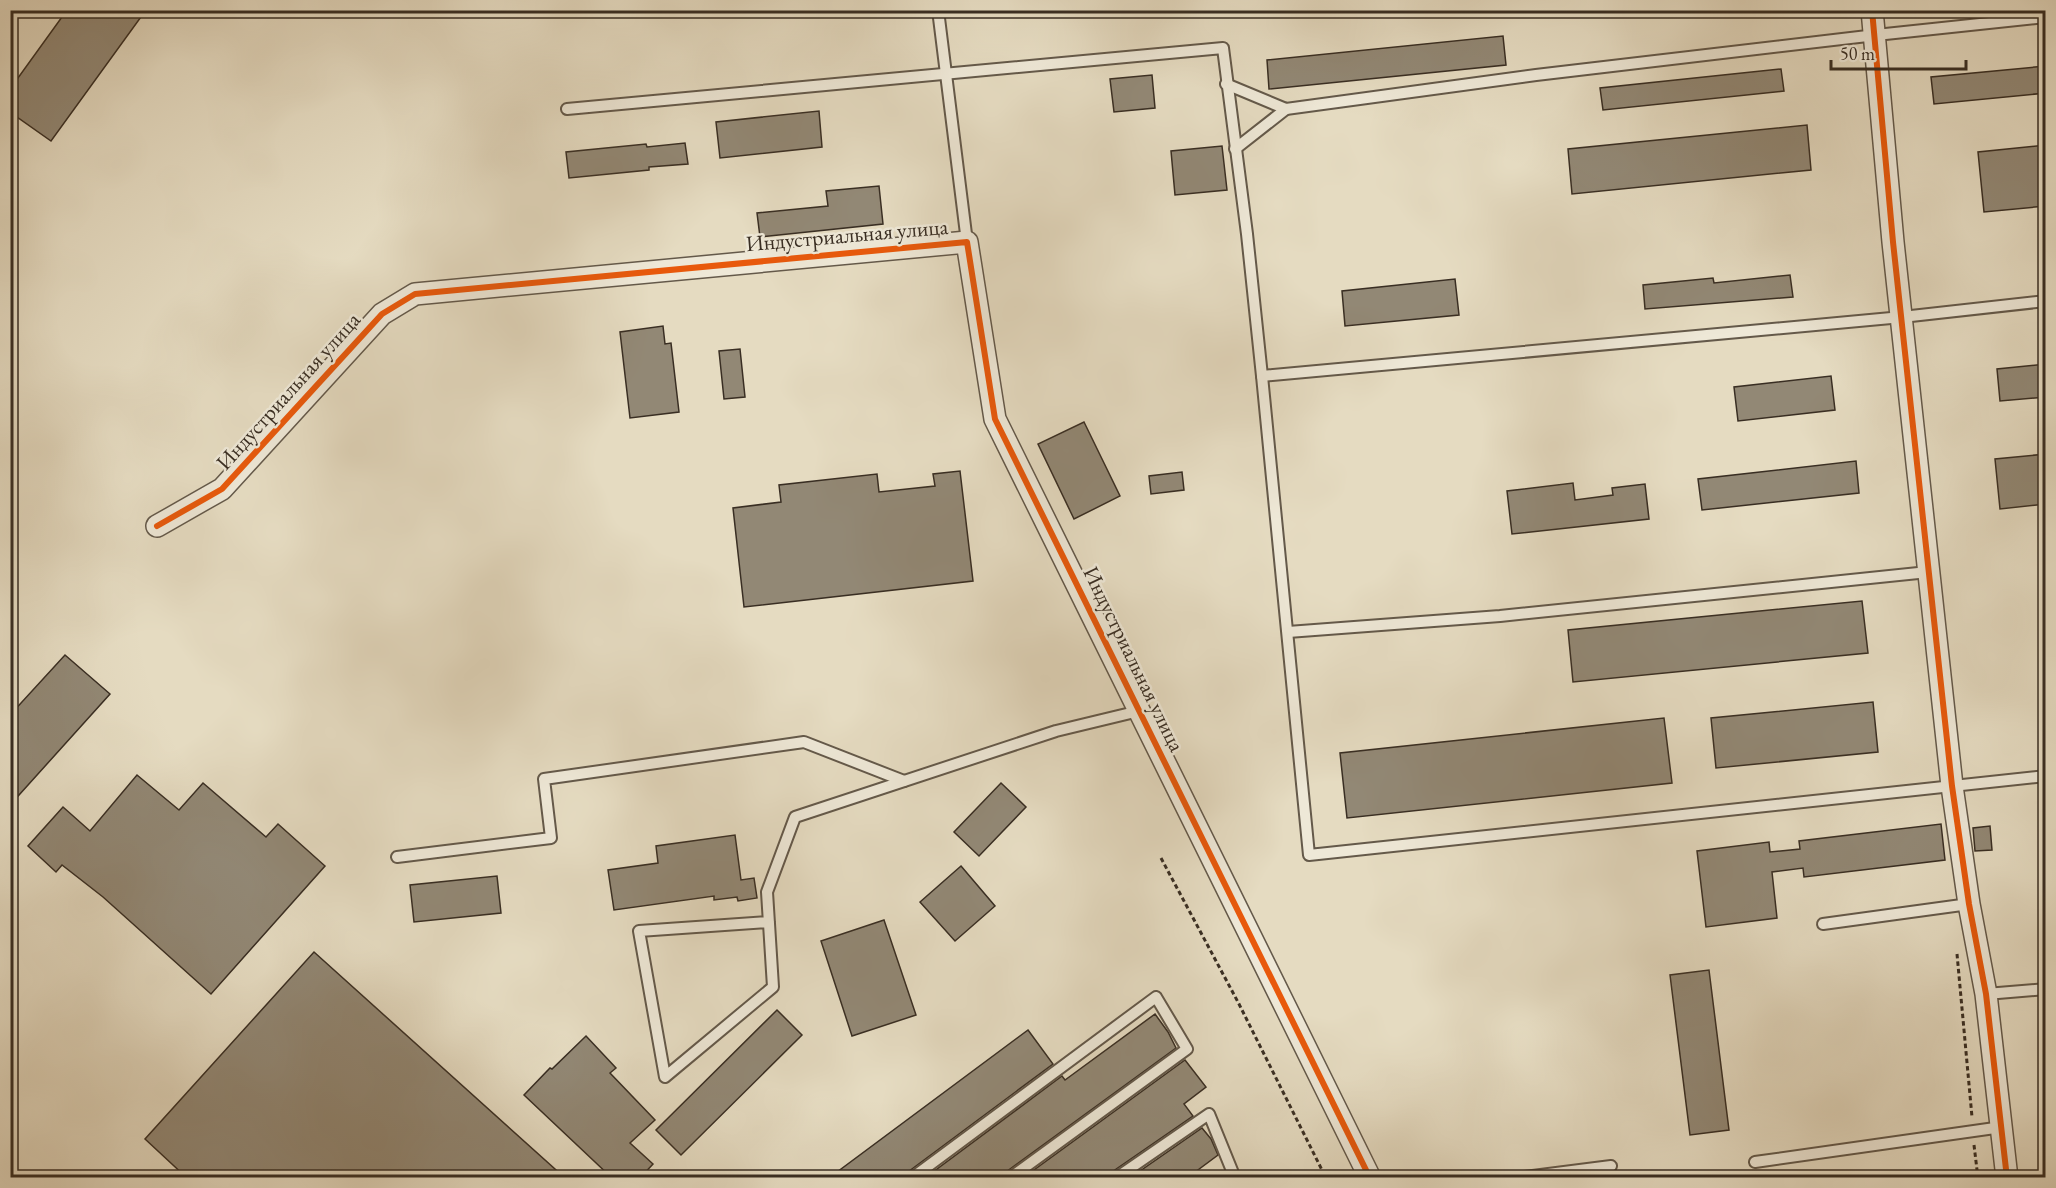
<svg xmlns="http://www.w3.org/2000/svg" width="2056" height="1188" font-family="'EB Garamond',serif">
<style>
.building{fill:#928875;stroke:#392e23;stroke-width:1.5}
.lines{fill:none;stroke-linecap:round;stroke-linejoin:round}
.lane-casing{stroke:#64594a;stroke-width:14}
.street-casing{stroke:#64594a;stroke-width:24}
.path{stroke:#392e23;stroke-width:3;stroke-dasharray:4.5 3;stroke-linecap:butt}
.lane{stroke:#eee8d7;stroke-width:10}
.street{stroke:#eee8d7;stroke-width:21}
.cycleway-casing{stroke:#eee8d7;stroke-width:10}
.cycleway{stroke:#e8590c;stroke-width:6}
.labels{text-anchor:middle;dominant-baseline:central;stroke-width:5;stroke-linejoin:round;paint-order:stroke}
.street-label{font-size:22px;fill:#392e23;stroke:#eee8d7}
</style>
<rect width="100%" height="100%" fill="#e5dbc1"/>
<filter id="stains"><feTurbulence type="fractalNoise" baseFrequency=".00333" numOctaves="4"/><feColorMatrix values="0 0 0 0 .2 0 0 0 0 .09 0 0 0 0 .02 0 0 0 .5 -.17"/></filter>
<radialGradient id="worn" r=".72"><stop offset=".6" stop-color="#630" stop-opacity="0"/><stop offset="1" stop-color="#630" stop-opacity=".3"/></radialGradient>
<g class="building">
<path d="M67,10h79l-95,131 -41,-29v-23z"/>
<path d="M1503,36l3,29 -237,24 -2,-29z"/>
<path d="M2046,66v27l-112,11 -3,-27z"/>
<path d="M1781,69l3,22 -181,19 -3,-22z"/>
<path d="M1152,75l3,33 -41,4 -4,-33z"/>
<path d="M819,111l3,36 -102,11 -4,-36z"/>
<path d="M1807,125l4,45 -239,24 -4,-45z"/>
<path d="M685,143l3,21 -39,3v3l-80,8 -3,-26 80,-8 1,3z"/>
<path d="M2046,145v61l-62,6 -6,-60z"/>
<path d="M1222,146l5,44 -52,5 -4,-44z"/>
<path d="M879,186l4,38 -123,13 -3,-24 71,-7 -2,-15z"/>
<path d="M1790,275l3,22 -148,12 -2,-24 70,-7 1,5z"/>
<path d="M1455,279l4,36 -114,11 -3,-35z"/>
<path d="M663,326l2,18 6,-1 8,69 -49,6 -10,-86z"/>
<path d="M740,349l5,48 -21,2 -5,-48z"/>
<path d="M2046,364v33l-46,4 -3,-32z"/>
<path d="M1831,376l4,34 -97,11 -4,-34z"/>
<path d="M1084,422l36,74 -46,23 -36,-75z"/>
<path d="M2046,454v50l-46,5 -5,-50z"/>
<path d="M1856,461l3,32 -157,17 -4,-31z"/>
<path d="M960,471l13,110 -229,26 -11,-99 48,-6 -2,-17 98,-11 2,18 56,-6 -2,-12z"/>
<path d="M1182,472l2,18 -33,4 -2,-18z"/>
<path d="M1573,483l2,17 38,-5 -1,-7 33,-4 4,35 -137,15 -5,-43z"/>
<path d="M1862,601l6,52 -295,29 -5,-52z"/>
<path d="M65,655l45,39 -100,111v-90z"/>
<path d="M1873,702l5,50 -162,16 -5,-50z"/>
<path d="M1664,718l8,65 -325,35 -7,-65z"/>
<path d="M137,775l42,35 24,-27 63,54 12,-13 47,42 -114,128 -108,-97 -41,-32 -6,7 -28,-26 35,-39 27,24z"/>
<path d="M1001,783l25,24 -47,49 -25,-24z"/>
<path d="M1941,824l4,36 -141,17 -1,-9 -31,4 5,46 -71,9 -9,-76 72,-9 1,10 30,-3 -1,-8z"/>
<path d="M1990,826l2,24 -17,1 -2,-23z"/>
<path d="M735,835l6,45 13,-2 3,20 -19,3 -1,-4 -23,3v-4l-100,14 -6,-40 50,-7 -2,-17z"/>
<path d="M961,866l34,40 -40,35 -35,-39z"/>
<path d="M497,876l4,37 -87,9 -4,-37z"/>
<path d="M884,920l32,95 -64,21 -31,-95z"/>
<path d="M314,952l251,226h-378l-42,-39z"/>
<path d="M1709,970l20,160 -39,5 -20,-160z"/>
<path d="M777,1010l25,25 -121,120 -25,-25z"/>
<path d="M1155,1014l13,18 8,16 -170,124 -3,6h-78l137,-102 3,4z"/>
<path d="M1028,1030l25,34 -145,108 -3,6h-76z"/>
<path d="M586,1036l30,32 -6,5 45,47 -25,23 23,21 -13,14h-28l-88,-83 26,-27 2,1z"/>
<path d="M1185,1060l21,27 -22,17 9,12 -81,56 -3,6h-86z"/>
<path d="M1202,1128l9,11 7,16 -31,23h-57z"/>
</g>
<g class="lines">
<g class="lane-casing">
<g id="lane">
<path d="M938,10l29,232"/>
<path d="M1226,84l60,25 250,-34 340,-40 170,-18"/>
<path d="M567,109l656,-61 24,186 15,142 47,479 737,-79"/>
<path d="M1235,149l51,-40"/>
<path d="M1262,376l640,-59 144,-16"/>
<path d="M1288,632l212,-16 428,-44"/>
<path d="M397,857l154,-19 -7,-59 260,-37 100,39"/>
<path d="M769,922l-130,9 26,146 108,-90 -6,-95 28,-75 261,-86 83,-20"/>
<path d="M1823,924l146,-20"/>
<path d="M1986,994l60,-5"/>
<path d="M1755,1162l247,-35"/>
<path d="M912,1178l244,-181 31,52 -177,129"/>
<path d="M1116,1178l93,-64 26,64"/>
<path d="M1516,1178l95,-12"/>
</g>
</g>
<g class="street-casing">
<g id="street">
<path d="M1872,10l21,232 59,544 17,118 17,90 21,184"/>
<path d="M157,526l65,-37 160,-175 33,-20 552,-52 28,177 375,759"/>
</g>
</g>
<g class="path">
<path d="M1161,858l78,146 87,174"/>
<path d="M1957,954l15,163"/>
<path d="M1974,1145l4,33"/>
</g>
<use href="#lane" class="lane"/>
<use href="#street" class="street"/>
<g class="cycleway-casing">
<g id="cycleway">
<path d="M1872,10l21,232 59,544 17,118 17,90 21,184"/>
<path d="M157,526l65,-37 160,-175 33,-20 552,-52 28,177 375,759"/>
</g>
</g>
<use href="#cycleway" class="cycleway"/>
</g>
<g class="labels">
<g class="street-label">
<text transform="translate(847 235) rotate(-5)">Индустриальная улица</text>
<text transform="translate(288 391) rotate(-48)">Индустриальная улица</text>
<text transform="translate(1134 659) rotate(64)">Индустриальная улица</text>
</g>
</g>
<rect width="2056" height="1188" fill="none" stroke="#e5dbc1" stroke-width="36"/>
<rect x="12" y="12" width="2032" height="1164" fill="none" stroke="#392e23" stroke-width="3"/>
<rect x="18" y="18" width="2020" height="1152" fill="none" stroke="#392e23" stroke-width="1.5"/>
<path d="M1831 60v9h135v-9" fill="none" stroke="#392e23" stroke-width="3"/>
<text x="1840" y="60" font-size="18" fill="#392e23" stroke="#eee8d7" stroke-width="4.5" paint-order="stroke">50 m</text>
<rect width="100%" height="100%" filter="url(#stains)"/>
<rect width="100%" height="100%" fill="url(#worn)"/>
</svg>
